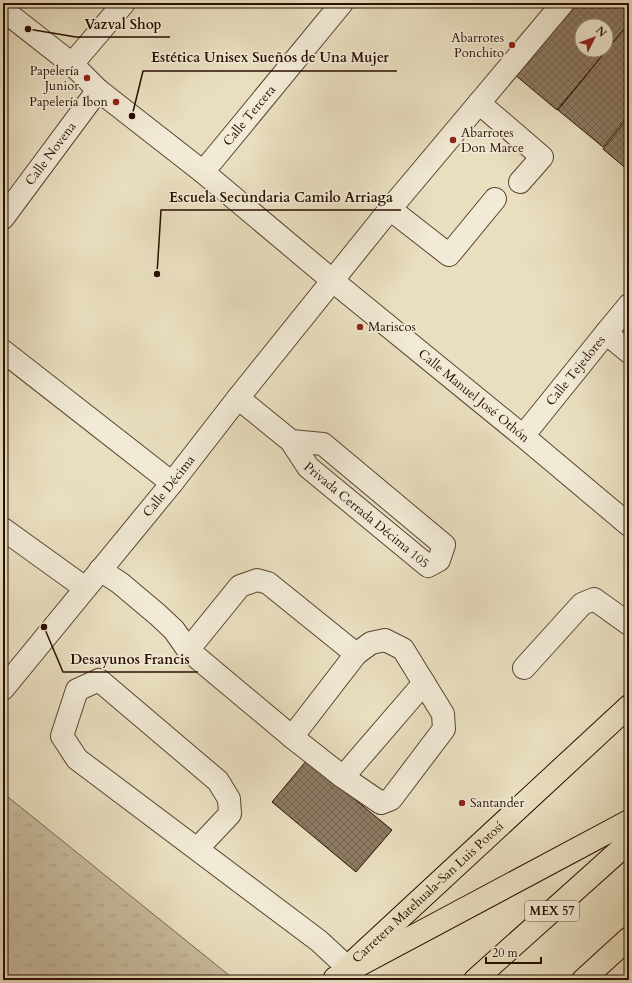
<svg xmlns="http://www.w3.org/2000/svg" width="632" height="983" font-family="Cardo,serif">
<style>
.grass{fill:url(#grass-tufts);stroke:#786650}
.building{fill:url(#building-cross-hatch);stroke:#290f00;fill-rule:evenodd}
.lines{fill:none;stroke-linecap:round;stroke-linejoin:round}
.minor-casing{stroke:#594330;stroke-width:24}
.major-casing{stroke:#290f00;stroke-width:24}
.highway-casing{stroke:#290f00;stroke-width:24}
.minor{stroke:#f1ead6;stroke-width:22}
.major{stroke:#e9dfc0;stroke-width:22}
.highway{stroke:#e9dfc0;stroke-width:22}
.poi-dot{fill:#8f2418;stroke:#f1ead6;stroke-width:1.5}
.labels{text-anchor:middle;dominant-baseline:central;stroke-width:3.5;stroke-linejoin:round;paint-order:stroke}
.shield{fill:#f1ead6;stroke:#655140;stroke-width:1}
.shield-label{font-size:12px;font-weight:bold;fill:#290f00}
.poi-label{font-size:13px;fill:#290f00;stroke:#f1ead6;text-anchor:end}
.street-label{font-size:13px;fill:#290f00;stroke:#f1ead6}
.leader{fill:none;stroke:#290f00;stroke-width:1.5}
.callout-dot{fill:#290f00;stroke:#f1ead6;stroke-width:1.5}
.callout-label{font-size:14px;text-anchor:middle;font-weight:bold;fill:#290f00;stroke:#f1ead6;stroke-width:3.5;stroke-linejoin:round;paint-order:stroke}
</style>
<defs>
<pattern id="grass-tufts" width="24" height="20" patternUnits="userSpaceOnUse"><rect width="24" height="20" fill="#c8bc9f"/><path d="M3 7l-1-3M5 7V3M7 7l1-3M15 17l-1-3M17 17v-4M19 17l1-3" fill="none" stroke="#aca087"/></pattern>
<pattern id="building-cross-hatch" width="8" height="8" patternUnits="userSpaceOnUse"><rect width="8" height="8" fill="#8d7b64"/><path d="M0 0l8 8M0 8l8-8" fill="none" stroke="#736350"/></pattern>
</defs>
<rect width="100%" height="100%" fill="#e9dfc0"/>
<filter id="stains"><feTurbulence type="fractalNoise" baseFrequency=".005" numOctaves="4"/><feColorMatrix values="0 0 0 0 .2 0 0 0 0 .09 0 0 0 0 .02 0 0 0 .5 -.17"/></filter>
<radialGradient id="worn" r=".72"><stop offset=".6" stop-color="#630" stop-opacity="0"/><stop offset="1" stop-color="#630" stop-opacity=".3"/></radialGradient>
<path class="grass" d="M3,793l232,187h-232z"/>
<g class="building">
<path d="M573,3h56v20l-72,87 -43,-36zM582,26h24v24h-24z"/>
<path d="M629,23v92l-26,32 -45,-37z"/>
<path d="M629,117v54l-26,-22z"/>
<path d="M307,760l85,70 -36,42 -84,-70z"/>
</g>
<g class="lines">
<g class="minor-casing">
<g id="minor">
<path id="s1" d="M3,10l69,54 26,26 105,82 130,109 190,155 106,89"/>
<path d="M72,64l52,-61"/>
<path d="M479,103l63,54 -22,25"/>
<path id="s2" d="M203,172l139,-169"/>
<path d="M390,209l59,46 46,-56"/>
<path id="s3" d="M3,218l95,-128"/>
<path d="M606,333l23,19"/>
<path d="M3,351l169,132"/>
<path id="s4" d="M238,398l53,43 17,26 120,99 11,-6 5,-15 -121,-101 -32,-3"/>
<path id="s5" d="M523,436l83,-103 23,-28"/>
<path d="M3,529l82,59"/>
<path d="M100,570l20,13 38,32 16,15 14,20 52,-64 17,-6 11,3 88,71 -64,83"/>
<path d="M188,650l104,87 51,40 38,26 10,-4 53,-70 -1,-15 -40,-65 -18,-9 -14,3 -15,11"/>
<path d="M524,668l58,-64 12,-5 35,25"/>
<path id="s6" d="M3,689l169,-206 66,-85 152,-189 173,-206"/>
<path d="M343,777l81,-94"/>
<path d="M197,849l33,-35 -1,-15 -11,-18 -119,-101 -22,10 -15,46 15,23 242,182 28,26"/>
</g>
</g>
<g class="major-casing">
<g id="major">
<path id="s7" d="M345,969l284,-263"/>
</g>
</g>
<g class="highway-casing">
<g id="highway">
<path d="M335,978l294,-157"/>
<path d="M475,980l154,-138"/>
<path d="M583,980l46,-42"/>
</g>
</g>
<use href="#minor" class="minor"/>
<use href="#major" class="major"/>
<use href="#highway" class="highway"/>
</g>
<g class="poi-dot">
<circle cx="512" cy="45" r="4"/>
<circle cx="87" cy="78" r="4"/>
<circle cx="116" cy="102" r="4"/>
<circle cx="453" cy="140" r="4"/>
<circle cx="360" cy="327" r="4"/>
<circle cx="462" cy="803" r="4"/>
</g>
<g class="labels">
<rect class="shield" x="525" y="901" width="54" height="20" rx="3"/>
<g class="shield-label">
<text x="552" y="911">MEX 57</text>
</g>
<g class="poi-label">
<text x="504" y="38">Abarrotes<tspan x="504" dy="15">Ponchito</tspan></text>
<text x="79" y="71">Papelería<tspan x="79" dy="15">Junior</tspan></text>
<text x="108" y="102">Papelería Ibon</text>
<text x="461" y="133" text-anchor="start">Abarrotes<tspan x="461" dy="15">Don Marce</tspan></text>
<text x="368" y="327" text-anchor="start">Mariscos</text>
<text x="470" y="803" text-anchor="start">Santander</text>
</g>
<g class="street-label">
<text stroke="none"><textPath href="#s2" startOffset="73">Calle Tercera</textPath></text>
<text stroke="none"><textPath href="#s3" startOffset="80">Calle Novena</textPath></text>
<text stroke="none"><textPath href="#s5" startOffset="84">Calle Tejedores</textPath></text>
<text stroke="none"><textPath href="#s1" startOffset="609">Calle Manuel José Othón</textPath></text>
<text stroke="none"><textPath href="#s6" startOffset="262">Calle Décima</textPath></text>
<text stroke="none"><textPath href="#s4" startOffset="175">Privada Cerrada Décima 105</textPath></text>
<text stroke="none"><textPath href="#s7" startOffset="113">Carretera Matehuala-San Luis Potosí</textPath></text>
</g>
</g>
<path class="leader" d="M28 29L76 37H170M132 116L143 71H397M157 274L161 210H401M44 627L63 672H198"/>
<g class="callout-dot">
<circle cx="28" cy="29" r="4"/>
<circle cx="132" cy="116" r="4"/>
<circle cx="157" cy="274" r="4"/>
<circle cx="44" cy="627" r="4"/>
</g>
<g class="callout-label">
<text x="123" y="29">Vazval Shop</text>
<text x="270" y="62">Estética Unisex Sueños de Una Mujer</text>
<text x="281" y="202">Escuela Secundaria Camilo Arriaga</text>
<text x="130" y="664">Desayunos Francis</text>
</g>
<rect width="632" height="983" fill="none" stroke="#e9dfc0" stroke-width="16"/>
<rect x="4" y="4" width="624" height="975" fill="none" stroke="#290f00" stroke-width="2"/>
<rect x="8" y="8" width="616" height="967" fill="none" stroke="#290f00"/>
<g transform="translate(594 38) rotate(48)"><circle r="19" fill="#f1ead6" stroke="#a19280"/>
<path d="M0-3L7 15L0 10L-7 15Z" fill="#8f2418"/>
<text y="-6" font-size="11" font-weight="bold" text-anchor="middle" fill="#290f00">N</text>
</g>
<path d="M486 957v6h55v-6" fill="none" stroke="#290f00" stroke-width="2"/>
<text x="492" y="957" font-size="12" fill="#290f00" stroke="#f1ead6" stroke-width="3" paint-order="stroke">20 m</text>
<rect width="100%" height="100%" filter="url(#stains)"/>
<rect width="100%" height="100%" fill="url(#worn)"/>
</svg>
